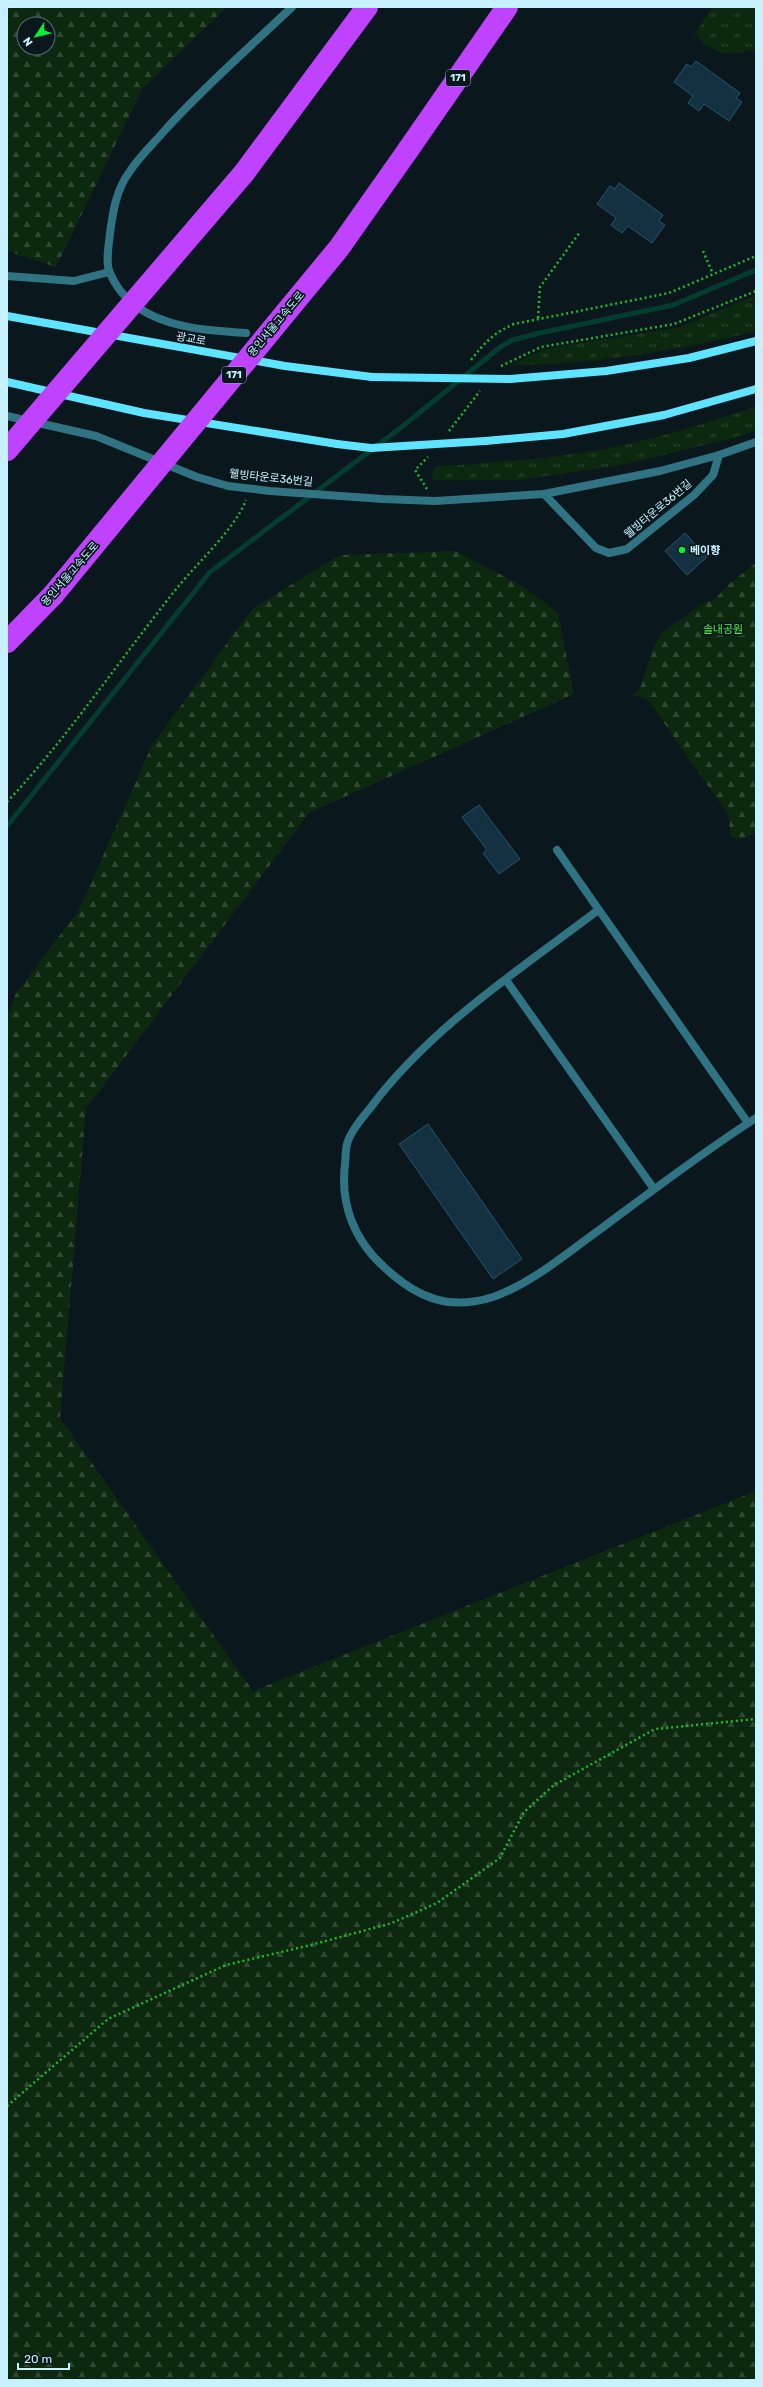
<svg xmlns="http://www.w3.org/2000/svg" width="763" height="2387" font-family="Rubik,'Noto Sans KR',sans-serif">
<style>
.grass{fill:url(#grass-tufts)}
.forest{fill:url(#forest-firs);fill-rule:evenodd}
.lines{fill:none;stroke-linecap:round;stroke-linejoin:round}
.stream{stroke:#043d30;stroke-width:5}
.building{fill:#143141;stroke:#24556f}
.path{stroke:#21b82e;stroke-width:2.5;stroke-dasharray:2 3;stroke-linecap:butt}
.service{stroke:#307382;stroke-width:8}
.minor{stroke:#307382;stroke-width:8}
.secondary{stroke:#5ee4ff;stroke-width:8}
.motorway{stroke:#bf42ff;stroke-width:22}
.secondary-bridge{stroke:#5ee4ff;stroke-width:8}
.motorway-bridge{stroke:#bf42ff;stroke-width:22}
.poi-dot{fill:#00f23a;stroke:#0a181e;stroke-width:1.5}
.labels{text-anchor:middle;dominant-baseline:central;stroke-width:3.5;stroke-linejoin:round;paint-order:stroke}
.shield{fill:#0a181e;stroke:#8eb0bc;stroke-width:1}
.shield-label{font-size:10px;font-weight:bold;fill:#c7f1ff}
.street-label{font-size:11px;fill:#c7f1ff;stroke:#0a181e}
.poi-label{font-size:11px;font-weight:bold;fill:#c7f1ff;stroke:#0a181e;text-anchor:start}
.park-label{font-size:11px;fill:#5aea48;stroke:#0a181e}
</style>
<defs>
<pattern id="grass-tufts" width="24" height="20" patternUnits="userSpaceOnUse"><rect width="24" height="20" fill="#0c280f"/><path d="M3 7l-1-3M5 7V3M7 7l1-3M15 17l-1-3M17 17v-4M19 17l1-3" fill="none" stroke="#2e4833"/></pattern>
<pattern id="forest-firs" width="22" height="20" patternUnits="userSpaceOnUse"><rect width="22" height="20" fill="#0c280f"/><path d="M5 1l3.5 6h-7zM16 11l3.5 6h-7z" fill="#2e4833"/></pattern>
</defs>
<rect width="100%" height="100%" fill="#0a181e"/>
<g class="grass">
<path d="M713,7h43v46l-5,-3c-23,7 -41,4 -56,-17z"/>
<path d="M756,295v36c-80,20 -161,33 -244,34l31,-15 19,-4 118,-19z"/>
<path d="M756,406v24l-19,7 -116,28 -102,15h-87l2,-13c62,-5 124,-8 185,-21 46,-10 92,-24 137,-40z"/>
</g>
<g class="forest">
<path d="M7,7h220l-84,81 -87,179 -49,-16zM24,24h24v24h-24z"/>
<path d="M456,551l68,36 34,26 16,81 -265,119 -223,296 -26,309 193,273 503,-200v889h-749v-1359l8,-26 64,-85 73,-165 101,-137 87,-53z"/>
<path d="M756,563v269c-9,6 -16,11 -26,3l-1,-19 -81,-116 -15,-5 7,-6 14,-43 8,-13 40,-29 13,-5 14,-15z"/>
</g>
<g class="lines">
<path class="stream" d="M7,826l203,-254 193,-146 96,-78 13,-8 28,-7 133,-28 83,-35"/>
</g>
<g class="building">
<path d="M696,61l44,32 -4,5 6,4 -13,19 -25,-17 -5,7 -11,-8 5,-7 -19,-14 13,-18 4,3z"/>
<path d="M619,183l44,32 -4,6 6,4 -13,18 -24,-17 -6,7 -11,-8 5,-7 -19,-14 13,-18 5,3z"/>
<path d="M685,533l22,24 -20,18 -22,-24z"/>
<path d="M479,805l41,54 -21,15 -16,-21 4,-3 -25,-33z"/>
<path d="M428,1124l94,135 -29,20 -94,-135z"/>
</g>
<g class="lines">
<g class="path">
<path d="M703,251l10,23"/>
<path d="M538,318l2,-31 40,-55"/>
<path d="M471,360c13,-17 24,-28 43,-36l155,-31 87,-37"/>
<path d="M501,366l40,-19 133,-23 82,-33"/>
<path d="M449,431l31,-40"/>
<path d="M427,489l-12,-19 13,-13"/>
<path d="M7,802c62,-66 113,-143 170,-214 20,-25 58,-59 69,-88"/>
<path d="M7,2106l101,-87 118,-54 85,-20 81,-22 45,-20 63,-45 24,-46 30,-27 101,-56 101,-10"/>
</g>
<g class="service">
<path d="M557,850l191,273"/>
<path d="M597,911c-77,58 -167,117 -226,196 -8,10 -19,22 -23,34 -3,7 -2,16 -3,23 -5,40 9,76 39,103 33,31 65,44 109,30 40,-14 75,-45 109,-69 51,-38 101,-76 154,-110"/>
<path d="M506,980l148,209"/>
</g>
<g class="minor">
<path d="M7,276l67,5 35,-9"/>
<path d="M246,333c-49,-3 -114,-7 -136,-60 -5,-10 -1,-29 0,-40 3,-22 6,-43 20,-62 10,-15 24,-28 36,-42 39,-43 83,-81 126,-122"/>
<path d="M7,416l89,20 101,41 31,9 42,5 113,8 52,2 109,-7 116,-23 59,-16 37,-13"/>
<path d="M544,494l52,54 13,5 18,-4 67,-54 19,-20 6,-20"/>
</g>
<g class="secondary">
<path d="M7,316l278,50 87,11"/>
<path d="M510,379l96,-8 83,-13 67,-17"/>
<path d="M7,382l137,31 193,31"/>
<path d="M485,441l78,-7 101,-19 92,-26"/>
</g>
<g class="motorway">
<path d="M408,150l99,-143"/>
<path d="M244,173l123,-166"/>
<path d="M7,642l46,-47"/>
</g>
<g class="secondary-bridge">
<path d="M372,377l138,2"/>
<path d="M337,444l34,4 114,-7"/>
</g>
<g class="motorway-bridge">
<path d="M7,450l237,-277"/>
<path d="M53,595l286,-347 69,-98"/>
</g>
</g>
<circle class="poi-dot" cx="682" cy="550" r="4"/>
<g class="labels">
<g class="shield">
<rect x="446" y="70" width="24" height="16" rx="3"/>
<rect x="222" y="367" width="24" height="16" rx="3"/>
</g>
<g class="shield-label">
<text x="458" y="78">171</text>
<text x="234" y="375">171</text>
</g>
<g class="street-label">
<text transform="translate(276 324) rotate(-50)">용인서울고속도로</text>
<text transform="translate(191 339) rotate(10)">광교로</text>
<text transform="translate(271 478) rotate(6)">웰빙타운로36번길</text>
<text transform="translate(658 509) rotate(-40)">웰빙타운로36번길</text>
<text transform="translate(70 574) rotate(-49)">용인서울고속도로</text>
</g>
<g class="poi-label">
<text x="690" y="550">베이향</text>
</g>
<g class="park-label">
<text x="723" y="629">솔내공원</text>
</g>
</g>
<rect width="763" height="2387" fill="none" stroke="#c7f1ff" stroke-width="16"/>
<g transform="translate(36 36) rotate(235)"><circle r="19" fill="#0a181e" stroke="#566f78"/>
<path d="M0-3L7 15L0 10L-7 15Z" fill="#00f23a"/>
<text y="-6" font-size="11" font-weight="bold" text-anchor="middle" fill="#c7f1ff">N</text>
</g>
<path d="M18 2363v6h51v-6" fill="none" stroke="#c7f1ff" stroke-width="2"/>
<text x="24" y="2363" font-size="12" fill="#c7f1ff" stroke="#0a181e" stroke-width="3" paint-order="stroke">20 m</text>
</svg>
